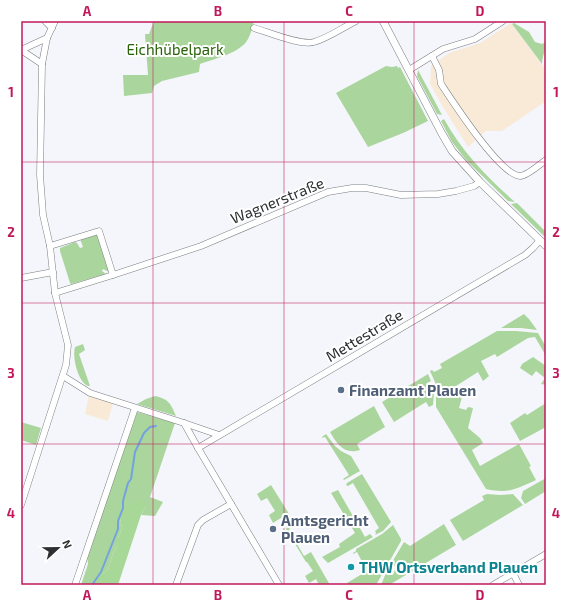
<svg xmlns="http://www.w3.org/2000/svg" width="567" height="606" font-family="'Exo 2',sans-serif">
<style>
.commercial{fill:#f8ead6}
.green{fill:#aad69d}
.forest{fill:#a7d897}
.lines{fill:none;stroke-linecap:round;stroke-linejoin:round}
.stream{stroke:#74a2dd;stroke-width:2}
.minor-casing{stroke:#7b7e82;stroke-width:7}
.tertiary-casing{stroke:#7b7e82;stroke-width:8}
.minor{stroke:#fff;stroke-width:6}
.tertiary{stroke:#fff;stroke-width:7}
.grid{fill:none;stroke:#c2185b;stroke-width:1;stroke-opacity:0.55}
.service-dot{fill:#5c6f8a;stroke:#fff;stroke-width:1.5}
.culture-dot{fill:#0f9aa8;stroke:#fff;stroke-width:1.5}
.labels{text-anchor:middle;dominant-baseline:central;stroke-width:4;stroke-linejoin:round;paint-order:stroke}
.park-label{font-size:15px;fill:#276209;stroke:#fff}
.street-label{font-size:15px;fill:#2e2f31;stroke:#fff}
.service-label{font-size:15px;font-weight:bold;fill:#4e5e75;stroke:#fff;text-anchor:start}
.culture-label{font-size:15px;font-weight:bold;fill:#0d838f;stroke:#fff;text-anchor:start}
.neatline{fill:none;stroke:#c2185b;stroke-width:1.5}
.grid-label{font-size:13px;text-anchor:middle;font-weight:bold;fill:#c2185b}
</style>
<rect width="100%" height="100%" fill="#f4f6fb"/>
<g class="commercial">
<path d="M511,23l35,47v31l-44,30h-16l-18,16 -25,-40 -13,-23 1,-18 18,-13 31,-10z"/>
<path d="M89,395l24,8 -5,18 -23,-7z"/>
</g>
<g class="green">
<path d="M154,21h100c-2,6 -3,13 -6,18 -7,14 -34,20 -48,25l-1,8 -37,9 -8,5 -2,7 -28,3 -1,-21h25l-3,-41h4z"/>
<path d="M514,23l15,9 6,10 7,2 4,-2c0,8 -4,14 -4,22l-30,-40z"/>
<path d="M386,66l6,1 5,-1 1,2 2,-1 28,54 -25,12 -35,14 -32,-54z"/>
<path d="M418,70l24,45 -5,-1 -20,-38z"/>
<path d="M444,119c18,33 43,58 71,83l-7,-1 -42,-41 -14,-18 -11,-21z"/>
<path d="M517,203l29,29v6l-35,-34z"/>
<path d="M95,234l2,1 12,37 -6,-3 -1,2 4,3 -35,10 -1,-1 -10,-32v-3l15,-6 2,1 3,5 3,-1 -3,-8z"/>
<path d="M524,314l5,5 8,11 -16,-2h-20z"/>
<path d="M497,331h19l22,2 8,14v9l-11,-19 -7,1 -31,19 -2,-3 -14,7 8,15 -6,5 -5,-9 -22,14 6,11 -3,11 7,2 2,-3 5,1 -5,20 12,10 3,5 -11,7 8,16 39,-22 12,22 -2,1 7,13c-20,9 -27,14 -50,9l-50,-82v-18l-1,-7 -5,-11 2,-1 2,2 8,-4 -2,-4z"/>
<path d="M83,344l2,6 -6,4 11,32h-2c-10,-4 -16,-29 -13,-39z"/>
<path d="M533,357l13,9v19l-5,-1 4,-6 -9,-7 -4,5 -12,-8 2,-4z"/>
<path d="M428,374l3,7 -4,2 3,10h4l-1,12 -4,2 -3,-5 -32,20 -12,-20z"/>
<path d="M155,396c14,3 16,8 21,20l-39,-12 9,-5z"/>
<path d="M546,403v24l-26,14 -10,-18 15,-10 2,2z"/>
<path d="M374,406l11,21 -28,17 3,6c-16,5 -23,-6 -30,-18z"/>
<path d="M137,412l38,11 -25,74 13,5 -8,14 -14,-1 5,-9 -26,12 2,10 -4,10v7l-5,8 -5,17c-6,4 -14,7 -15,15h-12l7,-21 -1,-7z"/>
<path d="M21,422l20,6 -5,17 -15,-5z"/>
<path d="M326,434l9,12 6,5 10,5 9,15 -16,9 -1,-1 6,-4 -24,-38 -3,1v-1z"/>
<path d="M362,474l29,48 -8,9 -8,4 1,-2 -1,-2 4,-3 -26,-45 -5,3 -2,-1 1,-2z"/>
<path d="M546,478v13l-21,13 -4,-6 2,-7z"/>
<path d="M271,485l20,32 -8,4 -2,-3 -8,5 -4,-8 6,-4 -8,-13 -6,3 -4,-7z"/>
<path d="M338,490l27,47 5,-3 3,3 -45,26 -6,-6 18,-10 -1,-3 16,-11 -24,-40z"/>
<path d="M487,494l13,1 13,-1 10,11 -60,36 -13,-21 34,-20 -2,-4z"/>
<path d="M292,519l3,5 -6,5 5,10 7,-4 2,5 -6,4 7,12 7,-4 19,33h-11l-3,-6 -7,4 -4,-7 8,-5 -6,-9h-1l-20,-33 1,-2 -2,-4z"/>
<path d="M444,524l12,21 -67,40h-8l5,-12 7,2 3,-8 -5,-3 13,-22 6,4z"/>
<path d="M393,525l8,14v2l-25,44h-27l-2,-2 20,-12 -10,-19 -4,2v-1l3,-2v-2l26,-15z"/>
</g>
<path class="forest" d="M138,501l5,1 3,4 -5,9 -23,70h-25c0,-8 9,-11 15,-15l5,-17 5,-8v-7l4,-10 -2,-10 4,-8z"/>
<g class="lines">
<path class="stream" d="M92,585l9,-13 17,-43v-8l5,-13v-7l5,-18 3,-4 4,-27 9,-19 6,-6 6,-1"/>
<g class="minor-casing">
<g id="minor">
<path d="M45,21l7,7"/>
<path d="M254,28c14,4 47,18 60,14 14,-4 28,-14 42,-21"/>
<path d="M21,50l26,-12"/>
<path d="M21,50l21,14"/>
<path d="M432,56l7,14 2,14c12,18 59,91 79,92 7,0 20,-12 26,-16"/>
<path d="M409,70l34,-21 32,-10 28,-18"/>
<path d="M50,246l49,-15 14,44"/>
<path d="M21,278l32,-6"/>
<path d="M55,293l58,-18 88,-29 127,-54 24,-4h14l35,7 37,-1 18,-3 18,-5 6,-4"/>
<path d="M63,376l27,17 94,30 35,12"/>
<path d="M184,423l14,25 81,137"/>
<path d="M198,448l327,-193 8,-7 7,-8"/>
<path d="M21,505l45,-140 2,-20 -13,-52 -5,-47 -7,-31 -3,-40 2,-111 5,-26 8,-17"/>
<path d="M513,573l6,12"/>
<path d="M75,585l60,-177"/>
<path d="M176,585l22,-60 5,-5 28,-16"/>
<path d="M493,585l53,-31"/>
</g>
</g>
<g class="tertiary-casing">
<path id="tertiary" d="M383,21l58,111 11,19 28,31 66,64"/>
</g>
<use href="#minor" class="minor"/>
<use href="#tertiary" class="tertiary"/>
</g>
<path class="grid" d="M153,21v564M284,21v564M414,21v564M21,162h525M21,303h525M21,444h525"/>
<g class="service-dot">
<circle cx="341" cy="390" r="4"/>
<circle cx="273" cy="529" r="4"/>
</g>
<circle class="culture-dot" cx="351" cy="567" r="4"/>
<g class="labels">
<g class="park-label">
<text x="175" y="49">Eichhübelpark</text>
</g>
<g class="street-label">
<text transform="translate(277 200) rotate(-22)">Wagnerstraße</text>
<text transform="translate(364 335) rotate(-31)">Mettestraße</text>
</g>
<g class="service-label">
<text x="349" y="390">Finanzamt Plauen</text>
<text x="281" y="520">Amtsgericht<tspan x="281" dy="17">Plauen</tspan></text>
</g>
<g class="culture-label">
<text x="359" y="567">THW Ortsverband Plauen</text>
</g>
</g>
<rect width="567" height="606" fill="none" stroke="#ffffff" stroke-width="44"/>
<g transform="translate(58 548) rotate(68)" stroke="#ffffff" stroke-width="3" paint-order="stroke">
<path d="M0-3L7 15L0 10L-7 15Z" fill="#2e2f31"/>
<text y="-6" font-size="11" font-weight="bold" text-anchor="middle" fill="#2e2f31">N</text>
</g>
<rect x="22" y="22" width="523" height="562" class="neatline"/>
<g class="grid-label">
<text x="87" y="16">A</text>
<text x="218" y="16">B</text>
<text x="349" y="16">C</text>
<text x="480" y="16">D</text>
<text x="11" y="97">1</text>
<text x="556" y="97">1</text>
<text x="11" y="237">2</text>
<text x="556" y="237">2</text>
<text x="11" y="378">3</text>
<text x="556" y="378">3</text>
<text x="11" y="518">4</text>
<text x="556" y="518">4</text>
<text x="87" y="600">A</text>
<text x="218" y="600">B</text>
<text x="349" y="600">C</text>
<text x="480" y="600">D</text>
</g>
</svg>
